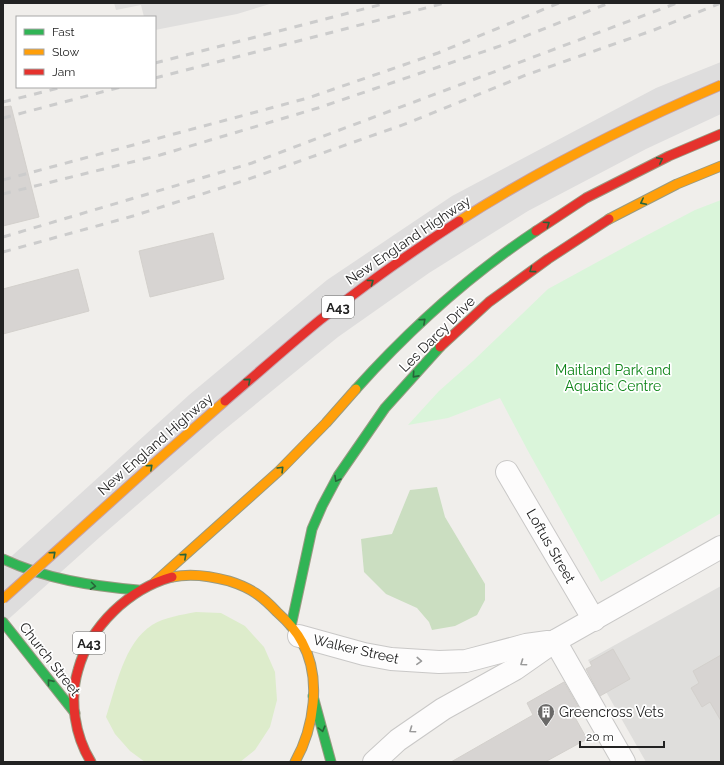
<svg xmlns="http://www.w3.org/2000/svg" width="724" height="765" font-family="Raleway,sans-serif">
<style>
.residential{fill:#dfdedc}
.grass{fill:#ddeccb}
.forest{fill:#cbdec1}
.park{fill:#daf5da}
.parking{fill:#e0dfde}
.pier{fill:#dedddd}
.building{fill:#d7d4d2;stroke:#d3d0cc}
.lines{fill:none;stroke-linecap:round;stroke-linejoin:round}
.street-casing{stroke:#c9c8c7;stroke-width:24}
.fast-casing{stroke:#999a82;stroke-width:11}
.slow-casing{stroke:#999a82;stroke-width:11}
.jam-casing{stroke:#999a82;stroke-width:11}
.street{stroke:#fdfcfc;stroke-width:22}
.fast{stroke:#30b455;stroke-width:9}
.slow{stroke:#ff9f0a;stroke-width:9}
.jam{stroke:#e5322d;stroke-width:9}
.rail{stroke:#ccc;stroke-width:3;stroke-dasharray:8 8;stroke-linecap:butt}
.slow-bridge-casing{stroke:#c5a2ac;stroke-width:11;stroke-linecap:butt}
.jam-bridge-casing{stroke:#c5a2ac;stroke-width:11;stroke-linecap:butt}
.slow-bridge{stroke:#ff9f0a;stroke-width:9}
.jam-bridge{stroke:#e5322d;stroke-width:9}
.oneway{stroke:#286439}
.oneway2{stroke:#9a9a9a}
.labels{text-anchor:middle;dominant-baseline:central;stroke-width:3.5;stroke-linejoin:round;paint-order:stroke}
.shield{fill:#fff;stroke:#646464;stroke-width:1}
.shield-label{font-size:13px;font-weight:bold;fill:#222}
.street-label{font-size:14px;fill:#222;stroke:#fff}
.park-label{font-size:14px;fill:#0c8416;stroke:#fff}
.poi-label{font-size:14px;fill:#222;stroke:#fff;text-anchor:start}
</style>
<rect width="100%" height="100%" fill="#f0eeeb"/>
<path class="residential" d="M721,586v176h-75l-58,-102z"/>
<path class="grass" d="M196,612l25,1 24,13 19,21 11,25 2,28 -7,27 -15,23 -15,12h-95l-15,-11 -15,-17 -9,-17c10,-30 18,-74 46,-92 13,-8 29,-10 44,-13z"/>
<path class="forest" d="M437,487l8,30 40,67v16l-8,15 -22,11 -23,4 -3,-8 -12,-14 -31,-14 -22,-22 -3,-33 31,-5 18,-44z"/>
<path class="park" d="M721,200v313l-120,69 -73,-131 -28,-53 -52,20 -40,7 31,-34 34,-30 75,-72 86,-47 61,-32z"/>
<path class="parking" d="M114,3h159l-36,11 -82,16v-13h-11l-3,-12 -25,5z"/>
<path class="pier" d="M721,62v52l-75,35 -118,62 -99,62 -91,64 -120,98 -118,102 -97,87v-60l186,-169 138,-115 125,-84 204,-108z"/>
<g class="building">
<path d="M11,106l28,111 -36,9v-119z"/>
<path d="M213,233l11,46 -74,18 -11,-46z"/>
<path d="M78,269l11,42 -86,23v-45z"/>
<path d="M613,649l17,30 -30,17 -14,-27 6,-3 -2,-4z"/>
<path d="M721,655v66l-11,-19 -8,5 -11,-19 8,-5 -6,-12z"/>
<path d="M564,682l15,26 -7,4 15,27 -42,23h-94l82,-47 -6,-12z"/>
</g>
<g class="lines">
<g class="street-casing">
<g id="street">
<path d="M507,472l87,148"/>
<path d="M299,636l65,18 27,5 48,3 27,-1 60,-16 22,-3"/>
<path d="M555,641l69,121"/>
<path d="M374,762l24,-22 45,-31 72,-40 40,-28 166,-94"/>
</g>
</g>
<g class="fast-casing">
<g id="fast">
<path d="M356,389c53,-59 114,-114 180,-158"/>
<path d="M3,559c43,20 88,27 135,31"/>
<path d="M3,622l72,91"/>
<path d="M291,626l21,-97 10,-23 16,-30 47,-68 55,-61"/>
<path d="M313,696l18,66"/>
</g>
</g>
<g class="slow-casing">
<g id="slow">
<path d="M609,219l68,-35 44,-18"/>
<path d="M172,577c19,-4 39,-1 57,4 22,7 33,15 48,31 10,9 19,18 25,30 20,36 12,86 -7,120"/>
<path d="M155,582l124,-111 47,-48 30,-34"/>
</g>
</g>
<g class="jam-casing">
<g id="jam">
<path d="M536,231l50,-33 83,-42 52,-22"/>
<path d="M440,347l49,-45 59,-43 61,-40"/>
<path d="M91,762c-16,-26 -22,-62 -13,-92 12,-44 51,-81 94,-93"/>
</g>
</g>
<use href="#street" class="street"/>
<use href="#fast" class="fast"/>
<use href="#slow" class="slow"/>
<use href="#jam" class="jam"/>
<g class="rail">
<path d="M155,63l232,-60"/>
<path d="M155,78l290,-75"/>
<path d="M3,102l60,-15"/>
<path d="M3,118l118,-31"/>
<path d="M3,180l305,-82 130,-45 121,-50"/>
<path d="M3,194l157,-39 158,-47 185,-63 106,-42"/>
<path d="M3,237l249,-74 425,-160"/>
<path d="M3,252l130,-36 113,-36 162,-57 118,-48 128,-45 67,-27"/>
</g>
<g class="slow-bridge-casing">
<g id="slow-bridge">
<path d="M459,221c83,-53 171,-97 262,-136"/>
<path d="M3,599l141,-127 81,-71"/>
</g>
</g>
<g class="jam-bridge-casing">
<path id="jam-bridge" d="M225,401c32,-27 63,-55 95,-81 45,-35 91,-68 139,-99"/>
</g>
<use href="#slow-bridge" class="slow-bridge"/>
<use href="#jam-bridge" class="jam-bridge"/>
</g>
<defs><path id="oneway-chevron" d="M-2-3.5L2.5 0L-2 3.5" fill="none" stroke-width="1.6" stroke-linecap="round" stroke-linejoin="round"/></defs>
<g class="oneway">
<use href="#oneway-chevron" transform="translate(660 160) rotate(-27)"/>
<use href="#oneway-chevron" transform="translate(643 202) rotate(153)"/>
<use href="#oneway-chevron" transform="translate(547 224) rotate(-34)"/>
<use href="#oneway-chevron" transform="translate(532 270) rotate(144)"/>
<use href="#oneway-chevron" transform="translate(371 282) rotate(-36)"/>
<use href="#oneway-chevron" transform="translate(423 321) rotate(-42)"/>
<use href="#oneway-chevron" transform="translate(415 375) rotate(132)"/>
<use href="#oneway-chevron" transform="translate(248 381) rotate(-41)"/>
<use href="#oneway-chevron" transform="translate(150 467) rotate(-42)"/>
<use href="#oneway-chevron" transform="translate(281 469) rotate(-45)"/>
<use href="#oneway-chevron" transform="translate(337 479) rotate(120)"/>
<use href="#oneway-chevron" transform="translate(53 554) rotate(-42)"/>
<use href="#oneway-chevron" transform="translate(184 556) rotate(-42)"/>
<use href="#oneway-chevron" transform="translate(93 586) rotate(7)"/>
<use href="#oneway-chevron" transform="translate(50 682) rotate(-129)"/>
<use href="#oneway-chevron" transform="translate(322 729) rotate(75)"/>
</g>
<g class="oneway2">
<use href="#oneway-chevron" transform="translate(419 661) rotate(3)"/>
<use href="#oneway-chevron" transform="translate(523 663) rotate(145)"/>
<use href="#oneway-chevron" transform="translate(412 730) rotate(145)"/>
</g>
<defs>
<g id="building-pin" transform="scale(0.9)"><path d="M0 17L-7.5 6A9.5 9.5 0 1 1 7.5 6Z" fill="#6a6968" stroke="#fff"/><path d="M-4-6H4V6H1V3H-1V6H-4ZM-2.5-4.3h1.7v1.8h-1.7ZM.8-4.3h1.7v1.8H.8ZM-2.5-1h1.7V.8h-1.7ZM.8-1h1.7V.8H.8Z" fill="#fff"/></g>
</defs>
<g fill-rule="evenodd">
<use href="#building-pin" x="546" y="712"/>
</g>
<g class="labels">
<g class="shield">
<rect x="322" y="296" width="32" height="22" rx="3"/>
<rect x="73" y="632" width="32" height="22" rx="3"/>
</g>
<g class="shield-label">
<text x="338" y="307">A43</text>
<text x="89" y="643">A43</text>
</g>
<g class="street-label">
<text transform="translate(408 240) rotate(-34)">New England Highway</text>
<text transform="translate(437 334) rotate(-45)">Les Darcy Drive</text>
<text transform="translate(155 444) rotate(-41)">New England Highway</text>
<text transform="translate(551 546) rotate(60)">Loftus Street</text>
<text transform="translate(356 649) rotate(13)">Walker Street</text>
<text transform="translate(50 659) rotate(52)">Church Street</text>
</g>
<g class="park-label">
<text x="613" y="370">Maitland Park and<tspan x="613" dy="16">Aquatic Centre</tspan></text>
</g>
<g class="poi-label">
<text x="559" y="712">Greencross Vets</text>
</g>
</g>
<rect width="724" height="765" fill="none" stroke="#222222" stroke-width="8"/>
<rect x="16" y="16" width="140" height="72" fill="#ffffff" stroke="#a7a7a7"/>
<rect x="24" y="29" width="20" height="6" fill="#30b455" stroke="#a7a7a7"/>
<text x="52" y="36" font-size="12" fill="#222222">Fast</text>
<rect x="24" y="49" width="20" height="6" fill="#ff9f0a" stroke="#a7a7a7"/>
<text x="52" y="56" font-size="12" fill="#222222">Slow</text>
<rect x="24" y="69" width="20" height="6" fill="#e5322d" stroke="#a7a7a7"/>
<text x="52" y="76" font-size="12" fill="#222222">Jam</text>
<path d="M580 741v6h84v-6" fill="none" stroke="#222222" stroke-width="2"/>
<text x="586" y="741" font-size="12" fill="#222222" stroke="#ffffff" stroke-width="3" paint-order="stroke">20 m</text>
</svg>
